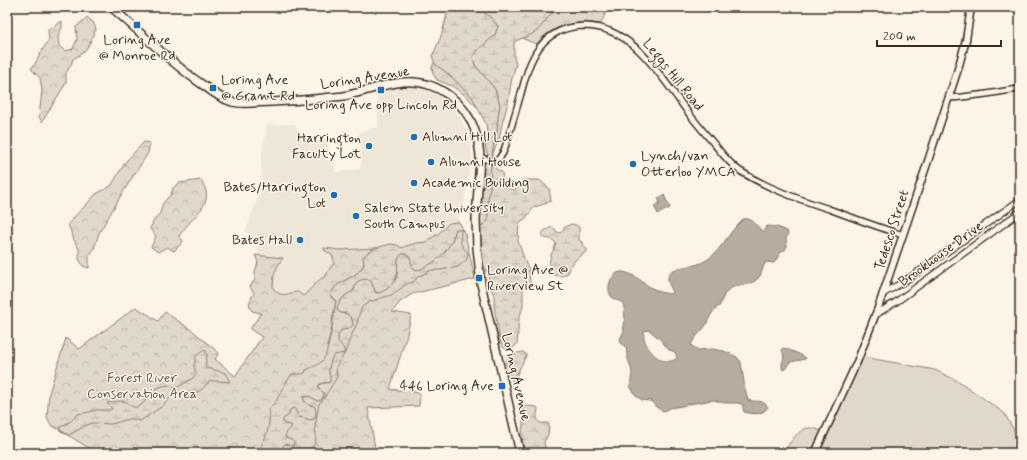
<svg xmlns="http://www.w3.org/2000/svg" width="1027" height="460" font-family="Mynerve,sans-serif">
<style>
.built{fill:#eee6d6}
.green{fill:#e0d8c8;stroke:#8e8173}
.forest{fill:url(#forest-crowns);stroke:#8e8173}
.wetland{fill:url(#wetland-marsh);stroke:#8e8173}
.water{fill:#b7ad9e;stroke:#85796b;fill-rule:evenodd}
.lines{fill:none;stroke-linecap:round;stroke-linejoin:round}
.stream{stroke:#85796b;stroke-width:1}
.tertiary-casing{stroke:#3b2a1e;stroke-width:8}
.secondary-casing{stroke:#3b2a1e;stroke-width:8}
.primary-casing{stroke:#3b2a1e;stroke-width:9}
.trunk-casing{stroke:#3b2a1e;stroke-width:10}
.tertiary{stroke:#fcf5e5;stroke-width:5}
.secondary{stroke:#fcf5e5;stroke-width:5.5}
.primary{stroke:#fcf5e5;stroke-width:6}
.trunk{stroke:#fcf5e5;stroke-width:7}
.poi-dot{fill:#1f6fb2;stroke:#fcf5e5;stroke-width:1.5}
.labels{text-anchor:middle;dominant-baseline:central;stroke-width:3;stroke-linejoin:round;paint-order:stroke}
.poi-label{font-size:14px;fill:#3b2a1e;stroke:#fcf5e5;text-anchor:start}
.street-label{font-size:14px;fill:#3b2a1e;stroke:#fcf5e5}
.park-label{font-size:14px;fill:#645648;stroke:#fcf5e5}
</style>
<defs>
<pattern id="forest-crowns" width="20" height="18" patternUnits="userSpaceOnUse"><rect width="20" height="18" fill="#e0d8c8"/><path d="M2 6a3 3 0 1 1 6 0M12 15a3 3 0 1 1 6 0" fill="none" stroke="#c1baab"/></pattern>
<pattern id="wetland-marsh" width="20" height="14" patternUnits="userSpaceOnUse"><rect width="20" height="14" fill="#e0d8c8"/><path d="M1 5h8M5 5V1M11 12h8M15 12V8" fill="none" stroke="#c1baab"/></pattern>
</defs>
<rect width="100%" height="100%" fill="#fcf5e5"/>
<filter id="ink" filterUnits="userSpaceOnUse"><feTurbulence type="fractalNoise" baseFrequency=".025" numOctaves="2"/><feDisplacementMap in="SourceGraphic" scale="8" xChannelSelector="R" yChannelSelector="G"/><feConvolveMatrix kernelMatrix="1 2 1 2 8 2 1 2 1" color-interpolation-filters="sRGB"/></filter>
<g filter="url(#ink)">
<path class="built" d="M416,86l15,4 17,11 13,18 9,20 2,19 -8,45 -8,26 -58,29 -137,55 -1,-53 -5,-22 -10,-6 17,-45 -1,-28 6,-34 28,-1 6,15 27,-3v24h5l1,3 1,1 1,3 -2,1v4l26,-3 2,-9 -3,-28 19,-5 -1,-33 19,-6z"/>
<path class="green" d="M863,357l72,13 25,12 44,31 16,28v12h-236c4,-9 16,-26 26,-25 6,0 13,4 18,6z"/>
<g class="forest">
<path d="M447,7h18l13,80 1,22 -13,-13 -14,-10 -15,-6 -4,-6 -1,-7 5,-11 10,-42z"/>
<path d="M512,7h96l-7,17c-24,-4 -48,0 -65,20l-27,-11z"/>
<path d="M87,17l6,5 3,7c-7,16 -8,22 -23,30l-2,6 -5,8v10l-24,39 -3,-5 3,-27 -2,-12 -9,-9 5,-7 7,-13 6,-10 -1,-9 14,-9v6l-4,10 1,9 6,5 8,-2 4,-10 -1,-12z"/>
<path d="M144,142l6,1 -2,10 -25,39 -24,41 -5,16 -5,7v12l-6,-2 -4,-7v-10l-5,-9 -6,-16 6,-7 11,-11 11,-12 15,-8 15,-25z"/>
<path d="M201,180c11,18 4,25 -8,39 -5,5 -10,11 -14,17l4,5 -2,3 -7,7 -7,-4 -9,5 -7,-5 5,-11 -6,-7 4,-9 6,-7 3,-10 8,-9 2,-6 6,-5z"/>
<path d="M456,229l7,1 2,4 10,45 -63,15 -12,8 -8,10 19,3 -4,20 -17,54 30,4 -1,13 -51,2 8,45h-283l1,-2 -43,-26 -4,-8 2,-24 17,-55 13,11 57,-42 22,14 7,-9 28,19 26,22 -4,6 20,17 27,-39 -12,-8 11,-16 -9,-2c-5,-8 -2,-10 2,-18l-4,-6 5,-8v-7l3,-10 -3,-7 28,3c-9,13 -9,14 -10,30 9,11 13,5 25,4l5,4c5,-4 9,-9 13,-13 4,-3 4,-5 9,-6 2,-3 3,-6 5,-9 5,-6 5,-7 2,-13l-8,-5v-2l16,2 35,-2 -8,5c-2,7 -3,13 -8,18 -8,9 -28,12 -28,26l5,4 -4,19v6l-5,21 20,-33z"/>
</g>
<g class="wetland">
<path d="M448,7h108c-5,7 -17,24 -24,27 -7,4 -11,4 -18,8v15l2,8 -4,13 -4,25 -6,21 -3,16 -6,13 -1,10 5,7 5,2c1,10 2,17 13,18l5,-7 4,-3h15l10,8 2,13 -6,3 -11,3 -8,11 -7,5 -1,18 8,23 3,5 1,14 -7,6v18l-4,11 -2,26 -4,4 -5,2 -4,-2 -4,-7 -6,-35v-11l-3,-6 -3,-15 -4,-7 -3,-18 -2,-38 3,-35 3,-14 3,-7 -2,-5 -1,-6 2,-11 -1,-9 -14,-27 -25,-24 -12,-9 -3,-8c8,-15 14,-32 16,-49z"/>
<path d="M459,222l3,5c-2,13 -4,17 6,26l-1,6 -9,8 -17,3h-9l-13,6 -6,6 -7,2 -12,10 -25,8 -7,5 -3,8 -2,8 -9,21 -3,9 -9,14 1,10 -10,16 -2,4 -6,7 -4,22 1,10 -1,8 -5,5 -1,4h-52c9,-13 14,-28 12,-44l8,-9 6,-13 9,-13h9l4,-1 1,-3c6,-3 12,-4 17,-10 6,-7 11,-47 13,-59l-5,-5c0,-15 27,-16 33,-32l-1,-6 4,-5 8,-5 16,-4 6,1 5,3 4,-2 10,-3 9,-1 13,-8 11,-11z"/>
<path d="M571,224l5,1 3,2v13l3,2 1,5 4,2v2l-11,8 -5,7 -3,7c-12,8 -21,-1 -18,-14 1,-6 4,-10 6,-15l-1,-2c-4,-4 -8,-3 -13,-5v-3l2,-3 8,-4 3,2 2,3 3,1 6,-7z"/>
<path d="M204,350l2,1c3,5 -2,11 0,17l17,4 2,1 5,9 -12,-1h-8l-8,8 -4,3h-15l-10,3 -12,12 -21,14 -7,-2h-5l-16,5 -20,-1 -7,3 -16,9 -9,-5v-3l11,-6 7,-7 7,-1 12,-3h13l2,-1 -1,-2 -4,-4c6,-1 14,-3 19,-1 4,2 5,6 11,5 8,-2 10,-11 15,-16 4,-3 10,-5 15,-6l9,3 2,-1 15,-9 3,-5 -2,-7 2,-10z"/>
<path d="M523,352l3,2v2l-8,16 -4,9h-2c-6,-18 -13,-25 11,-29z"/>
<path d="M525,406h2l10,1 1,2c-1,5 -2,11 2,14h8l1,2 -1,10 -4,7 2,9 2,2h-24l-2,-18 1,-15 -1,-8 1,-4z"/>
</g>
<g class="water">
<path d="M664,195l6,13 -12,6 -4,-8 6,-3 -2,-5z"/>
<path d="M743,219c9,-2 13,6 19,12h2l3,-5c7,0 16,2 21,6l-2,7 1,7 -2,4 -4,2 -7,11 -8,-1c-3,4 -4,10 -6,14 -8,12 -26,7 -33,15 -4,4 -5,10 -7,14 -2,3 -5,4 -7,7 -4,4 -5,11 -9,16 -5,6 -10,10 -13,17l6,5 15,-1 12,2 13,6 4,5 4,27 3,11c8,3 14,-2 20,7 -6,9 -15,7 -24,5l-2,-8 -5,-1h-12l-12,-3 -24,4 -7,2 -12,2 -3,2 -5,1 -7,-5 -2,-3 -3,-2 -8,-1 -6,-4 -6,-10 2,-13 -1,-5 -3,-9 -2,-11 -5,-5 -1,-4 4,-8 -1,-7 2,-5c-1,-6 0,-12 -3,-17 -4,-1 -9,-3 -11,-6 -6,-9 1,-25 12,-24 13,2 21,13 33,18 4,3 10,3 15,4l2,-2c-3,-6 -7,-11 -4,-18 4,-8 24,-7 32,-11 19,-8 27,-31 42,-44zM649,330l11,9 9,11 4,1 3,3 1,4c-2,1 -4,3 -6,3 -13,3 -30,-17 -27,-30z"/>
<path d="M783,348c7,2 17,6 23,10l-1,1 -15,3 -5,7 -2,1c-4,-6 4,-12 -1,-19z"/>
</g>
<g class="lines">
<g class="stream">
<path d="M477,7l13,10 8,9 -3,9 -18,16 -4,6 2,8 20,24 5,16 -2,12 -1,15 -3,9 -2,17"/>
<path d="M481,226l7,-5v-21l2,-12 1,-25"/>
<path d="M285,453l-2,-7 2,-2 8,2 1,-2c-1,-4 -4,-5 -8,-6 -2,-6 4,-7 6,-12l-1,-1 -6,-1 -2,-1v-4l6,-4 1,-5 3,-2 2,1 4,8 13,3 2,-1c3,-4 2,-9 0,-13l-5,-1 -4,-3 -2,-4 1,-1c5,-2 9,1 13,4 5,-1 7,-3 7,-8l-4,-3 -2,-4 2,-2 10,-2c1,-5 -1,-6 -1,-11 -1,-2 3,-15 5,-16 3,-1 7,-1 10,-2 1,-5 -3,-8 -6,-12v-5l3,-6 8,-1 4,-4 -1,-6 -5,-5 -6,-1 -3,-2 -1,-2 3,-8 6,-6 7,-4 4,-9c5,-3 9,-4 14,-1l4,10 1,2c5,0 8,-2 12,-5 3,-3 7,-6 8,-10 4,-8 -2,-18 6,-24 13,0 6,12 13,15 3,2 7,0 9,-2 12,-4 22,-15 28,-26 1,-4 3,-8 4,-12l7,1"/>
</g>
<g class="tertiary-casing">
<g id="tertiary">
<path d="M948,98c24,-1 48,-6 72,-9"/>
<path d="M480,158l16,3c8,-5 9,-15 12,-23 4,-14 8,-27 12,-41 6,-22 11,-47 31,-61 10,-7 22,-10 34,-10 45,1 70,42 94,74 11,16 23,30 36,45 7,9 15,19 25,26 27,17 58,28 89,38 24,9 49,18 74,26"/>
</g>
</g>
<g class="secondary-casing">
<g id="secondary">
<path d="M884,293l14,-8 16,-10 106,-75"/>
<path d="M875,315l21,-13 124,-90"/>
</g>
</g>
<g class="primary-casing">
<path id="primary" d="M815,453l42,-91 21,-54 50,-147 30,-92 8,-29 5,-33"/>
</g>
<g class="trunk-casing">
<path id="trunk" d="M111,7c31,26 59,56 92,78 9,7 19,14 29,17 12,3 28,0 40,0 17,-1 34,-2 51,-4 7,-1 14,-1 21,-2 20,-4 39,-12 59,-14 34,-3 64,21 73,52 2,8 4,16 4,24l-4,61 1,29 4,36 39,169"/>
</g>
<use href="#tertiary" class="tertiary"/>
<use href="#secondary" class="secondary"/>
<use href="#primary" class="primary"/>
<use href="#trunk" class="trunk"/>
</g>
</g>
<g class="poi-dot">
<rect x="133" y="21" width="8" height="8" rx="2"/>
<rect x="209" y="84" width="8" height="8" rx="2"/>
<rect x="377" y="86" width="8" height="8" rx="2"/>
<circle cx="414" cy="137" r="4"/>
<circle cx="369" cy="146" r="4"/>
<circle cx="431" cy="162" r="4"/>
<circle cx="633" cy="164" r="4"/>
<circle cx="414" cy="183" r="4"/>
<circle cx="334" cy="195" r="4"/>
<circle cx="356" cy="216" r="4"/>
<circle cx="300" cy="240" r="4"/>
<rect x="475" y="274" width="8" height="8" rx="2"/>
<rect x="498" y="382" width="8" height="8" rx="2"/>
</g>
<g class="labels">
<g class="poi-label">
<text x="137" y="40" text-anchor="middle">Loring Ave<tspan x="137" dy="16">@ Monroe Rd</tspan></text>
<text x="221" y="80">Loring Ave<tspan x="221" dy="16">@ Grant Rd</tspan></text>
<text x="381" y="105" text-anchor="middle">Loring Ave opp Lincoln Rd</text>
<text x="422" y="137">Alumni Hill Lot</text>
<text x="361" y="138" text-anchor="end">Harrington<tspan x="361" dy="16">Faculty Lot</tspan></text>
<text x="641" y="156">Lynch/van<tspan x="641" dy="16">Otterloo YMCA</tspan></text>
<text x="439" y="162">Alumni House</text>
<text x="422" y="183">Academic Building</text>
<text x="326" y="187" text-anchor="end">Bates/Harrington<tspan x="326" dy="16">Lot</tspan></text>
<text x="364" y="208">Salem State University<tspan x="364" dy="16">South Campus</tspan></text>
<text x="292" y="240" text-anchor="end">Bates Hall</text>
<text x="487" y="270">Loring Ave @<tspan x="487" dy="16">Riverview St</tspan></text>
<text x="494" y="386" text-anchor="end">446 Loring Ave</text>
</g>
<g class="street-label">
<text transform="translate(673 75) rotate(51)">Leggs Hill Road</text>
<text transform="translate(365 78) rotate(-9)">Loring Avenue</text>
<text transform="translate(892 230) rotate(-72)">Tedesco Street</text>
<text transform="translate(941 254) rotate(-36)">Brookhouse Drive</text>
<text transform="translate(516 377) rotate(77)">Loring Avenue</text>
</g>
<g class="park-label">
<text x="142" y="378">Forest River<tspan x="142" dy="16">Conservation Area</tspan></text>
</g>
</g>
<rect width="1027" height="460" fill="none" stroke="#fcf5e5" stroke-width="24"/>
<rect x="12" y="12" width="1003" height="436" fill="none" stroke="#3b2a1e" stroke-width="1.5" filter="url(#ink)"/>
<path d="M877 40v6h124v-6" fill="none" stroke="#3b2a1e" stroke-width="2"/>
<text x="883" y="40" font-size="12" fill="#3b2a1e" stroke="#fcf5e5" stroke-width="3" paint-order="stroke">200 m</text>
</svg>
